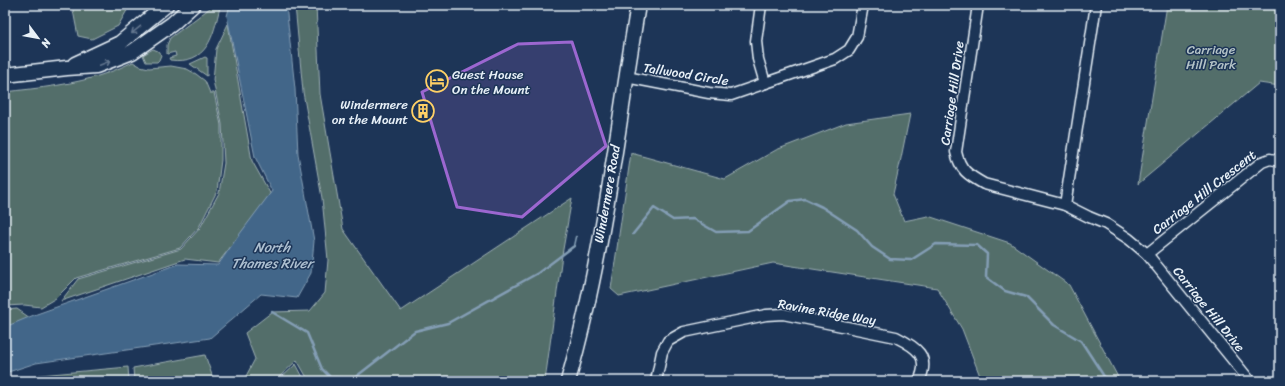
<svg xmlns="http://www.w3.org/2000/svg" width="1285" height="386" font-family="Sriracha,sans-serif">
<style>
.green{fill:#536e6b;stroke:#9eb0b2}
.water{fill:#426689;stroke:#849eb5}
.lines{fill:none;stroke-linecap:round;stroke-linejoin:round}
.stream{stroke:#849eb5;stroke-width:2.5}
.street-casing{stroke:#e8f1f8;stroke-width:13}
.secondary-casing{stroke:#e8f1f8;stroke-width:17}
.street{stroke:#1d3557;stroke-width:10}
.secondary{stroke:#1d3557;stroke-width:14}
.oneway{stroke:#64778f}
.marked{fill:#9c67d0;fill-opacity:0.2;stroke:#9c67d0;stroke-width:3;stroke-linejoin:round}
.labels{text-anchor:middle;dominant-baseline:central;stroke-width:3;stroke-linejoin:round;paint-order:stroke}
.park-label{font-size:13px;fill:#b4c3c7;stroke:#1d3557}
.poi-label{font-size:13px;fill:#e8f1f8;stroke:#1d3557;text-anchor:start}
.street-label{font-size:13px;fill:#e8f1f8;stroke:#1d3557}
.water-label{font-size:14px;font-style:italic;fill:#aec0d1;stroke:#1d3557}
</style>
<rect width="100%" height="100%" fill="#1d3557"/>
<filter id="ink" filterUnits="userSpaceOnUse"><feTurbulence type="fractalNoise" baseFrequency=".025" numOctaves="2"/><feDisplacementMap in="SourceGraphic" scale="8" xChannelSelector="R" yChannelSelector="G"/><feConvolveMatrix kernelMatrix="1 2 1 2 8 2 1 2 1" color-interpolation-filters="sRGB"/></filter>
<g filter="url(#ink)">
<g class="green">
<path d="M72,5h58l-12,21 -26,13 -14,-3z"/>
<path d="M214,5h5l1,2c-7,29 -12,58 -50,53l-1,-2 7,-2 -1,-4 -8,2v-9l3,-7z"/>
<path d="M295,5h21l4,89 23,135 58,82 171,-113 -10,57 -17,126h-38l-62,-5 -16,5h-120l-12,-21 -22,21h-41l11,-3 10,-19 -10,-26 27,-21 38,-1 15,-18 3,-33 -6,-62 -19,-106z"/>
<path d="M1167,5h113v81l-21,-3 -121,101z"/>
<path d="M228,24l24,137 19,34 -53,68 -33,-4 -124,42 17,-22 103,-30 19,-21 19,-35 5,-30 -2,-39 -9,-44 3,-31z"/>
<path d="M153,49l5,2 3,4 -2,5 -2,2h-11l-3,-7z"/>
<path d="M205,57l2,1v18l-17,-12z"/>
<path d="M133,62l7,4 9,2 22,-2 16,3 9,5 9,7 5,12h4l7,32v35l-4,31 -18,36 -19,21 -104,30 -20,20 -15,9 -17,-2 -19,1v-214c34,-4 69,-7 102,-19 9,-3 17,-7 26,-11z"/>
<path d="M910,114l-10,49 -7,31 11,27 24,-5 82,27 59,42 51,96h-133l-7,-5 -18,-47 -25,-41 -164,-25 -154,33 -8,-7 20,-136 94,26 51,-29 70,-27z"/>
<path d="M17,309l13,9 -25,11v-19z"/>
<path d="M205,355l9,26h-80l-1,-13z"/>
<path d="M296,364l9,17h-27z"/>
<path d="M128,367l1,14h-110l21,-6z"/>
</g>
<path class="water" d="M230,5h56l9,84 3,65 16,87 -3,32 -14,25 -36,-4 -51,44 -174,25 -31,10v-46l29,-12 144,-51 40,1 21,-30 33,-44 -17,-34 -28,-141z"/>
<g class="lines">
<g class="stream">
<path d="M633,234l21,-26 19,12 20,-1 23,13 32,-1 42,-30 15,-2 17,8 35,23 15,17 18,12 21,1 25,-16 41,1 10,9 -1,23 19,14 21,6 28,28 27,16 26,40"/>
<path d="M272,312l35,21 15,36 8,8 23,2 62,-48 33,-8 90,-50 36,-27 2,-9"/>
</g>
<g class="street-casing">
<g id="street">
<path d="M761,5l-5,36 2,18 7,24"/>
<path d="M978,5l-22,147c4,18 12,23 28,32l81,21 24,12 17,7 23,15 18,15 103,127"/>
<path d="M626,77l83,16 22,2 104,-36 14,-9 8,-13 6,-32"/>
<path d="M1065,205l31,-200"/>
<path d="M1147,254l115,-92 8,-3 10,2"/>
<path d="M656,381l6,-29 6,-11 16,-9 82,-17 17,-1 113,23c20,10 35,19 23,44"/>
</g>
</g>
<g class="secondary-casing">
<g id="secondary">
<path d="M75,64l45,-21 46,-38"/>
<path d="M5,75l62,-7 29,-2 36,-14 40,-28 21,-19"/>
<path d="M568,381c35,-122 49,-251 70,-376"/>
</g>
</g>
<use href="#street" class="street"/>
<use href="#secondary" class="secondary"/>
</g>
<defs><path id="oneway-shaft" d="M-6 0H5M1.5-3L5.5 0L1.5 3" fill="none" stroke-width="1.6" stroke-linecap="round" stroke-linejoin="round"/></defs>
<g class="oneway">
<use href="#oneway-shaft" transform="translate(136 30) rotate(141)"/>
<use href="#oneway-shaft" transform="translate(105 63) rotate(-22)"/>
</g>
</g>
<path class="marked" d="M572,42l34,104 -84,71 -65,-10 -35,-115 96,-48z"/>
<defs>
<g id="hotel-ring" transform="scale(1.15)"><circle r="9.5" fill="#1d3557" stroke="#ffd166" stroke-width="1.5"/><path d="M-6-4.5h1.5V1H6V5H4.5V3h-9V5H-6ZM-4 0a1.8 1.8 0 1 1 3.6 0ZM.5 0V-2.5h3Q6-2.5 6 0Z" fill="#ffd166"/></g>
<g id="building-ring" transform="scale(1.15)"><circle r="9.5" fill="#1d3557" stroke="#ffd166" stroke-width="1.5"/><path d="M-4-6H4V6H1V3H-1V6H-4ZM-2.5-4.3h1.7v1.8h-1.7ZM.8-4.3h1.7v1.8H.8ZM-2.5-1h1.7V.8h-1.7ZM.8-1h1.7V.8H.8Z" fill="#ffd166"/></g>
</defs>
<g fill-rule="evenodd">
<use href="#hotel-ring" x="437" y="81"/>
<use href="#building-ring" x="423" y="111"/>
</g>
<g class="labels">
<g class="park-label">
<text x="1211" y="49">Carriage<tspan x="1211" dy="15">Hill Park</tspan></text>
</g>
<g class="poi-label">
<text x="452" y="74">Guest House<tspan x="452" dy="15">On the Mount</tspan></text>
<text x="408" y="104" text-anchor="end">Windermere<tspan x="408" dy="15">on the Mount</tspan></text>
</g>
<g class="street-label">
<text transform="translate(686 74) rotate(9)">Tallwood Circle</text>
<text transform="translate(952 93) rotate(-82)">Carriage Hill Drive</text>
<text transform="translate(1204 192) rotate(-38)">Carriage Hill Crescent</text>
<text transform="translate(607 194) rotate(-80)">Windermere Road</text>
<text transform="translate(1209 309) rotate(51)">Carriage Hill Drive</text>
<text transform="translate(827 312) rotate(10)">Ravine Ridge Way</text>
</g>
<g class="water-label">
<text x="272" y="247">North<tspan x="272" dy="16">Thames River</tspan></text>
</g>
</g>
<rect width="1285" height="386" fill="none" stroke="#1d3557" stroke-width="20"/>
<rect x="10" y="10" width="1265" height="366" fill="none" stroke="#e8f1f8" stroke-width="1.5" filter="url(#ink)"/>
<g transform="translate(38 38) rotate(122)" stroke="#1d3557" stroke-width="3" paint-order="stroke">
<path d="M0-3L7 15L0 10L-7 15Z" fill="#e8f1f8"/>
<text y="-6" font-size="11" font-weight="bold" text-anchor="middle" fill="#e8f1f8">N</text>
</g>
</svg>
